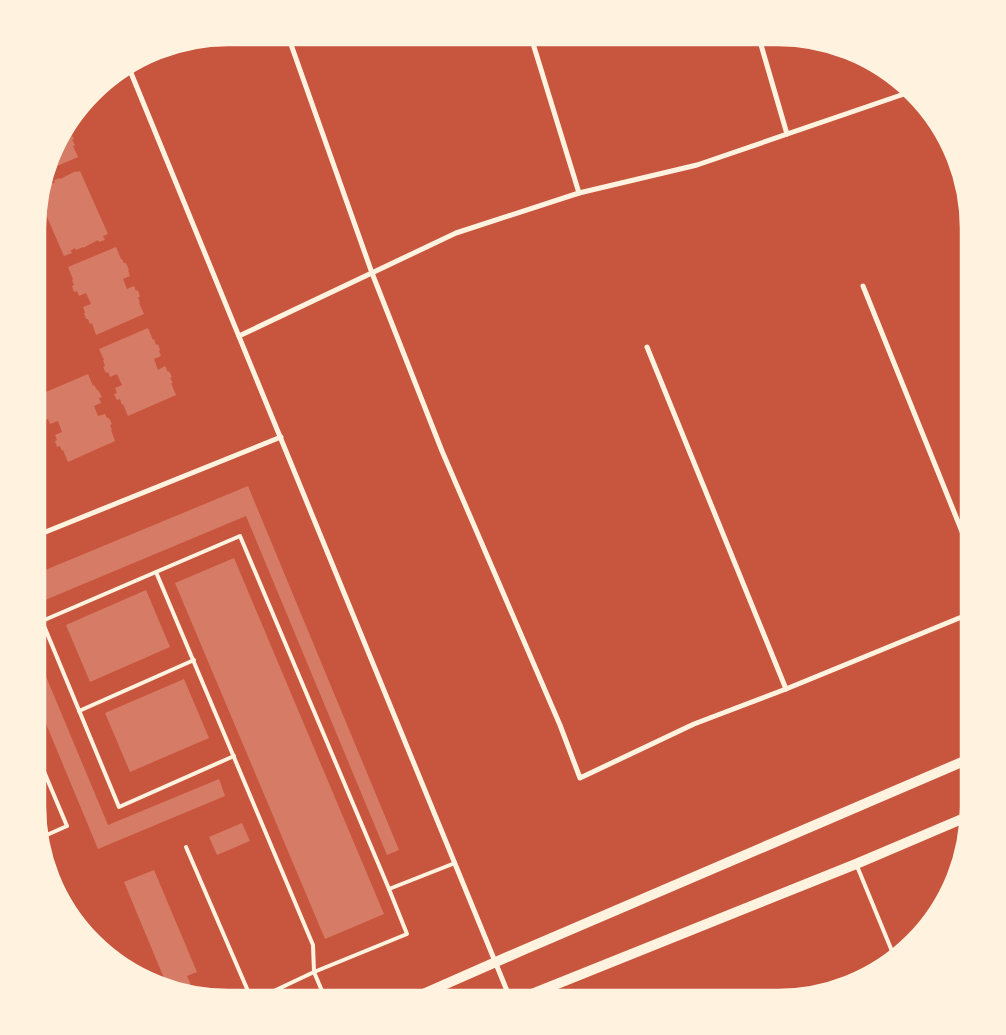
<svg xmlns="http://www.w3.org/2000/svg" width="1006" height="1035" font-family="'PT Sans Narrow',sans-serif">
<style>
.building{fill:#d67c66}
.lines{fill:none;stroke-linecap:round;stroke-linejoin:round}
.service{stroke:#fff3e0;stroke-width:4}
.minor{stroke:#fff3e0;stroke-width:5}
.secondary{stroke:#fff3e0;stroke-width:10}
.rim{fill:none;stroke:#fff3e0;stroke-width:2.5}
</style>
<rect width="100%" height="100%" fill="#c8553d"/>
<g class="building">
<path d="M68,128l6,11 -2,1 3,5 -2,1 5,11 -30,13 14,-38z"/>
<path d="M76,171v1l4,-1 28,63 -5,2 2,4 -6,2 -1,-2 -15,8v-1l-7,3 -1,-2 -8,5 4,-2 1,2 -8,3 -24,-55v-10l1,-4 9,-2 5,-3 -1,-2 6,-2v1z"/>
<path d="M116,247l5,12h1l2,4h2l3,7h-1l2,6 -7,3 4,10 7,-3 2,5 2,-1 2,7h-2l2,5 -1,1 5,11 -48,21 -4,-12 -2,1 -2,-5h-2l-2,-6h1l-2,-6 8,-3 -5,-11 -7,3 -2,-5 -3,1 -2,-6 2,-1 -2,-5 1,-1 -5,-12z"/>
<path d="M148,328l5,12 1,-1 2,6 2,-1 2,6 -1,1 2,5 -7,3 4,11 7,-4 3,6 1,-1 3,6 -2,1 3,5h-2l5,12 -48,21 -5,-12 -1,1 -2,-6 -3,1 -3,-6 3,-1 -2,-5 7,-3 -5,-11 -7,3 -2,-5 -2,1 -3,-6 2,-1 -2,-6h1l-5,-11z"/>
<path d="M88,374l5,12 1,-1 3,5h1l4,7 -3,1 2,5 -7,3 4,10 7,-2 2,4h2l3,6 -2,1 2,5h-1l4,11 -47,21 -5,-12 -1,1 -2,-5 -3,1 -2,-6 2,-1 -2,-5 7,-3 -4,-11 -8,3 -2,-5 -2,1 -3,-6 2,-1 -2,-5 1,-1 -5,-12z"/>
<path d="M39,452l2,6 -1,1 2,5h-2l5,12 -7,3z"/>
<path d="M248,486l151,364 -12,5 -141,-339 -208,87v-30z"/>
<path d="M234,558l150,356 -59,25 -150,-356z"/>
<path d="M146,590l24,57 -80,35 -24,-57z"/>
<path d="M37,655l71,170 111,-46 6,17 -127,53 -61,-147z"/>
<path d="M184,679l25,59 -79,34 -25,-59z"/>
<path d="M37,787l4,10 -4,2z"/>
<path d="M242,823l8,18 -33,14 -8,-18z"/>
<path d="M154,870l43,102 -10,4 7,16 -28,-9 -42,-101z"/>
</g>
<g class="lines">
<g class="service">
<path d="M156,572l-114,49 77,186 115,-51"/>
<path d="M79,711l115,-51"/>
<path d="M37,755l30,71 -27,12"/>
<path d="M186,847l65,151"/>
<path d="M43,850l28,66"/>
<path d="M857,866l37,90"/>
<path d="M259,998l55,-26 -1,-27 -157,-373 84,-36 149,353"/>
<path d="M325,998l-11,-26 93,-38 -18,-45 66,-26"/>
</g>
<g class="minor">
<path d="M288,36l84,237 70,178 118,274 20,53 114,-54 92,-35 183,-75"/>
<path d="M531,37l48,156"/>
<path d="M759,38l28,96"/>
<path d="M129,68l381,930"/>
<path d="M863,286l106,263"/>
<path d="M239,336l217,-103 123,-40 118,-28 210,-72"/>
<path d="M647,347l139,342"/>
<path d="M38,535l243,-98"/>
</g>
<g class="secondary">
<path d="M414,998l107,-47 448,-192"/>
<path d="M522,998l334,-134 113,-48"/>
</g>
</g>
<path d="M0 0H1006V1035H0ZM228 45H778A183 183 0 0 1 961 228V807A183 183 0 0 1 778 990H228A183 183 0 0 1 45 807V228A183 183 0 0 1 228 45Z" fill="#fff3e0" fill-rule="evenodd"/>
<path class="rim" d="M228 45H778A183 183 0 0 1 961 228V807A183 183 0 0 1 778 990H228A183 183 0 0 1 45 807V228A183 183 0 0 1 228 45Z"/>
</svg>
